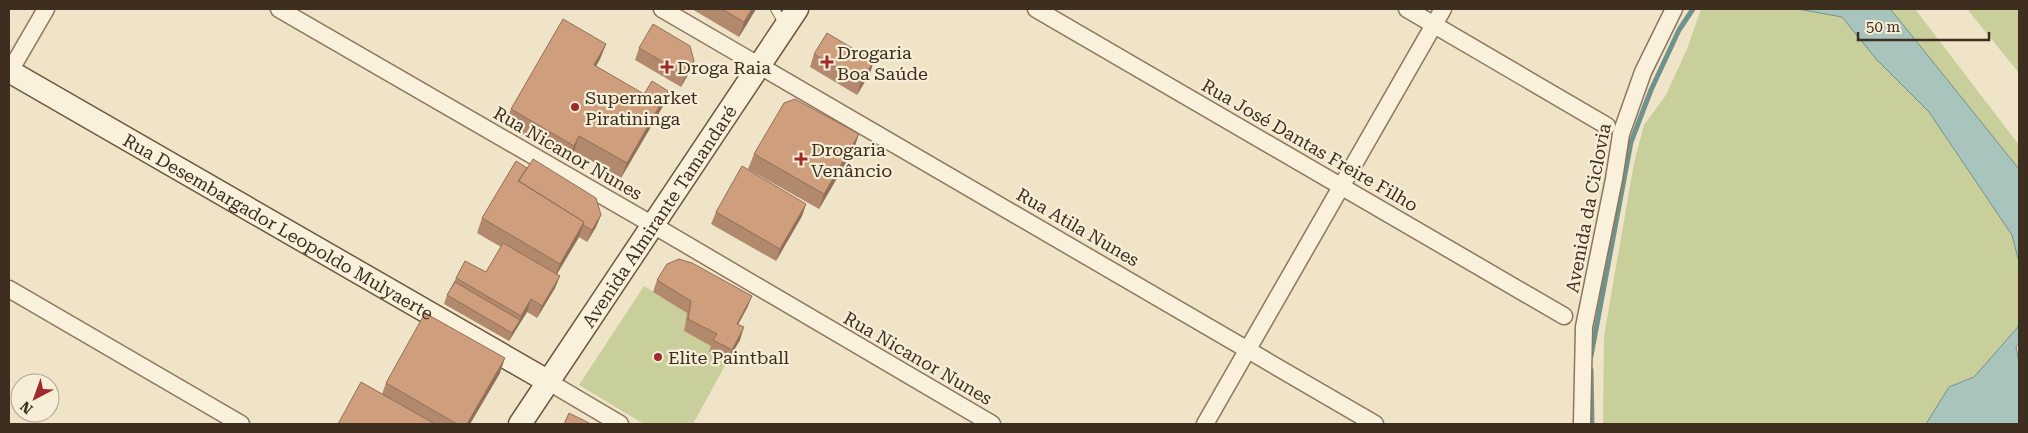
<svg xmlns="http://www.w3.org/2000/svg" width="2028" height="433" font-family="'Roboto Serif',serif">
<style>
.green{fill:#c9cf9b}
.water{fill:#a9c4bc;stroke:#6f938a}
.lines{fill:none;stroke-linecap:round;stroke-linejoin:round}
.stream{stroke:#6f938a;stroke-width:5}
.lane-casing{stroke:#8d765c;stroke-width:10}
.street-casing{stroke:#8d765c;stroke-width:19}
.secondary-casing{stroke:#6f573f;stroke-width:25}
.lane{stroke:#faf1dc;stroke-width:8}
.street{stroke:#faf1dc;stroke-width:16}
.secondary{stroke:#faf1dc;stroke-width:22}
.wall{fill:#b2896c}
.shaded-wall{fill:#916f58}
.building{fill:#cf9f7d;stroke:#916f58}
.poi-dot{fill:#9e2a2b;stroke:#f7eed8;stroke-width:2}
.labels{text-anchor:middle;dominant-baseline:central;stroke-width:4.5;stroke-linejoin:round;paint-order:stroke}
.poi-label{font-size:18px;fill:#3d2e20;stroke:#f7eed8;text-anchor:start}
.street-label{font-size:18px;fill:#3d2e20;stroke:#f7eed8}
</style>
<rect width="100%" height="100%" fill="#f0e4c8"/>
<g class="green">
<path d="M1701,9h97l44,8 35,43 52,52 83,123 7,27 -1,65 -44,50 -25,11 -23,36h-323l1,-88 30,-173 10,-38 22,-30 21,-46z"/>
<path d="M1890,9h25l104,136v24z"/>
<path d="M1967,9h52v64z"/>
<path d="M644,286l43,27 -3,18 28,15 -3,7 18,9 -34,62h-49l-65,-39z"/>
</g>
<g class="water">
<path d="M1798,9h92l6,7 123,153v93l-7,-27 -83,-123 -52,-52 -35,-43z"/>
<path d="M2019,321v22l-3,4 3,16v61h-93l23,-37 25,-10 44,-50z"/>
</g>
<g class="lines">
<g class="stream">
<path d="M1591,356l40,-214 20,-52 28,-60 14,-21"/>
<path d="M1591,370l1,54"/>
</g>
<g class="lane-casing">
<path id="lane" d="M775,9l8,14"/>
</g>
<g class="street-casing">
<g id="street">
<path d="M279,9l374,216 339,199"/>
<path d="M662,9l713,415"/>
<path d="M1036,9l528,307"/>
<path d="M1407,9l200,117"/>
<path d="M10,71l36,-62"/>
<path d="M9,289l232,135"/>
<path d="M549,382l71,42"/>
<path d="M1205,424l238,-415"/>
<path d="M1582,424l2,-97 30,-148 7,-45 22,-62 31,-63"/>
</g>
</g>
<g class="secondary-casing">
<g id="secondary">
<path id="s1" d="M9,71l540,311"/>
<path id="s2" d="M520,424l277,-415"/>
</g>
</g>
<use href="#lane" class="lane"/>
<use href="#street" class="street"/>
<use href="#secondary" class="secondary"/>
</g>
<g class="wall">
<path d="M692,9h64l-17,28z"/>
<path d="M606,44l-6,15 -4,7 67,40 -42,72 -47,-27 -6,10 -63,-37 6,-15z"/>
<path d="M639,48l55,13 -5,12 -8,14 -46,-27z"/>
<path d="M814,54l56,19 -13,22 -47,-28z"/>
<path d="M854,149l-35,60 -71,-40 6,-15z"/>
<path d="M806,204l-4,12 -26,45 -65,-37 5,-12z"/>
<path d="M601,215l-5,12 -9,15 -8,-5 -22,37 3,2 -5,12 -18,30 -10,-6 -18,29 -65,-37 3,-9 9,-17 30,-6 15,-25 -24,-14 5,-15z"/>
<path d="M657,280l95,16 -5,12 -9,16 2,16 -13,22 -18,-10 2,-6 -27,-15 3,-18 -34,-21z"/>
<path d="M500,373l-30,51h-132l44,-30 4,-11z"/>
</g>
<g class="shaded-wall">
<path d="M752,9h4l-17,28 5,-15z"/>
<path d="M606,44l-6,15 -12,21 6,-15z"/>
<path d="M694,61l-5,12 -8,14 5,-12z"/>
<path d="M874,61l-4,12 -13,22 4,-13z"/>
<path d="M668,91l-5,15 -42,72 6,-15z"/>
<path d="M859,134l-5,15 -35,60 5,-15z"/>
<path d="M579,136l-5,15 -6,10 6,-15z"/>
<path d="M806,204l-4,12 -26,45 4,-12z"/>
<path d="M601,215l-5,12 -9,15 5,-12z"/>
<path d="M584,222l-5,15 -25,42 6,-15z"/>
<path d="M560,276l-5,12 -18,30 5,-12z"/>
<path d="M752,296l-5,12 -15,28 5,-12z"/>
<path d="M531,299l-4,13 -18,29 3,-8z"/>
<path d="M744,327l-4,13 -13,22 5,-12z"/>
<path d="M505,358l-5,15 -30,51h-3z"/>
</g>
<g class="building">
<path d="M722,9h30l-8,13z"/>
<path d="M563,19l43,25 -12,21 50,29 8,-13 16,10 -41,72 -48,-27 -5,10 -63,-37z"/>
<path d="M653,24l37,22 4,15 -8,14 -47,-27z"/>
<path d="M827,33l47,28 -13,21 -47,-28z"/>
<path d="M795,99l64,35 -35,60 -70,-40 30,-51z"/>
<path d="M533,159l63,39 5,17 -9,15 -9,-5 1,-3 -65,-41z"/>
<path d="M516,161l11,7 -9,13 66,41 -24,42 -78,-46z"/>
<path d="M742,166l64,38 -26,45 -64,-37z"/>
<path d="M503,243l57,33 -18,30 -11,-7 -10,17 -65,-38 9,-17 21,11z"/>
<path d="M679,259l13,4 60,33 -15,28 7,3 -12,23 -19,-10 4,-6 -29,-15 3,-18 -34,-21 10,-16z"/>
<path d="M455,282l65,38 -8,13 -65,-38z"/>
<path d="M425,313l80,45 -38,66h-10l-71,-41z"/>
<path d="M361,382l74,42h-97z"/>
<path d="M569,413l22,11h-27z"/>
</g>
<g class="poi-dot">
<path d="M824.5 54.5h5v5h5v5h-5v5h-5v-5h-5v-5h5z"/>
<path d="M664.5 59.5h5v5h5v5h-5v5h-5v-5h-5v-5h5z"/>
<circle cx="575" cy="107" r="5"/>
<path d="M798.5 151.5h5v5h5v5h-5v5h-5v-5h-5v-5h5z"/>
<circle cx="658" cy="357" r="5"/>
</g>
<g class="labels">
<g class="poi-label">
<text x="837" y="52">Drogaria<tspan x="837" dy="21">Boa Saúde</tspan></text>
<text x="677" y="67">Droga Raia</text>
<text x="585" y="97">Supermarket<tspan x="585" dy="21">Piratininga</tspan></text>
<text x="811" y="149">Drogaria<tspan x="811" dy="21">Venâncio</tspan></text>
<text x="668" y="357">Elite Paintball</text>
</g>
<g class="street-label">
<text transform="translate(1310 145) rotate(30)">Rua José Dantas Freire Filho</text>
<text transform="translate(568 153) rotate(30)">Rua Nicanor Nunes</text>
<text transform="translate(1588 208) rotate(-79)">Avenida da Ciclovia</text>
<text stroke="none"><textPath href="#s2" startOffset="250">Avenida Almirante Tamandaré</textPath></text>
<text stroke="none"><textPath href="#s1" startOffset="311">Rua Desembargador Leopoldo Mulyaerte</textPath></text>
<text transform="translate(1078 227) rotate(30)">Rua Atila Nunes</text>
<text transform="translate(918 358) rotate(30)">Rua Nicanor Nunes</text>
</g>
</g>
<rect width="2028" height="433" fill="none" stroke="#3d2e20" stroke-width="20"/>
<g transform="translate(35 398) rotate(221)"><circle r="24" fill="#f7eed8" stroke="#ada18e"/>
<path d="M0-4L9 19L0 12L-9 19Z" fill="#9e2a2b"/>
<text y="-8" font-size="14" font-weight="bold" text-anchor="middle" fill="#3d2e20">N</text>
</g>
<path d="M1858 32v8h131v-8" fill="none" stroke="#3d2e20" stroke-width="2.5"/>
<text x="1866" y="32" font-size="15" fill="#3d2e20" stroke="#f7eed8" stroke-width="4" paint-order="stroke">50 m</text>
</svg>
